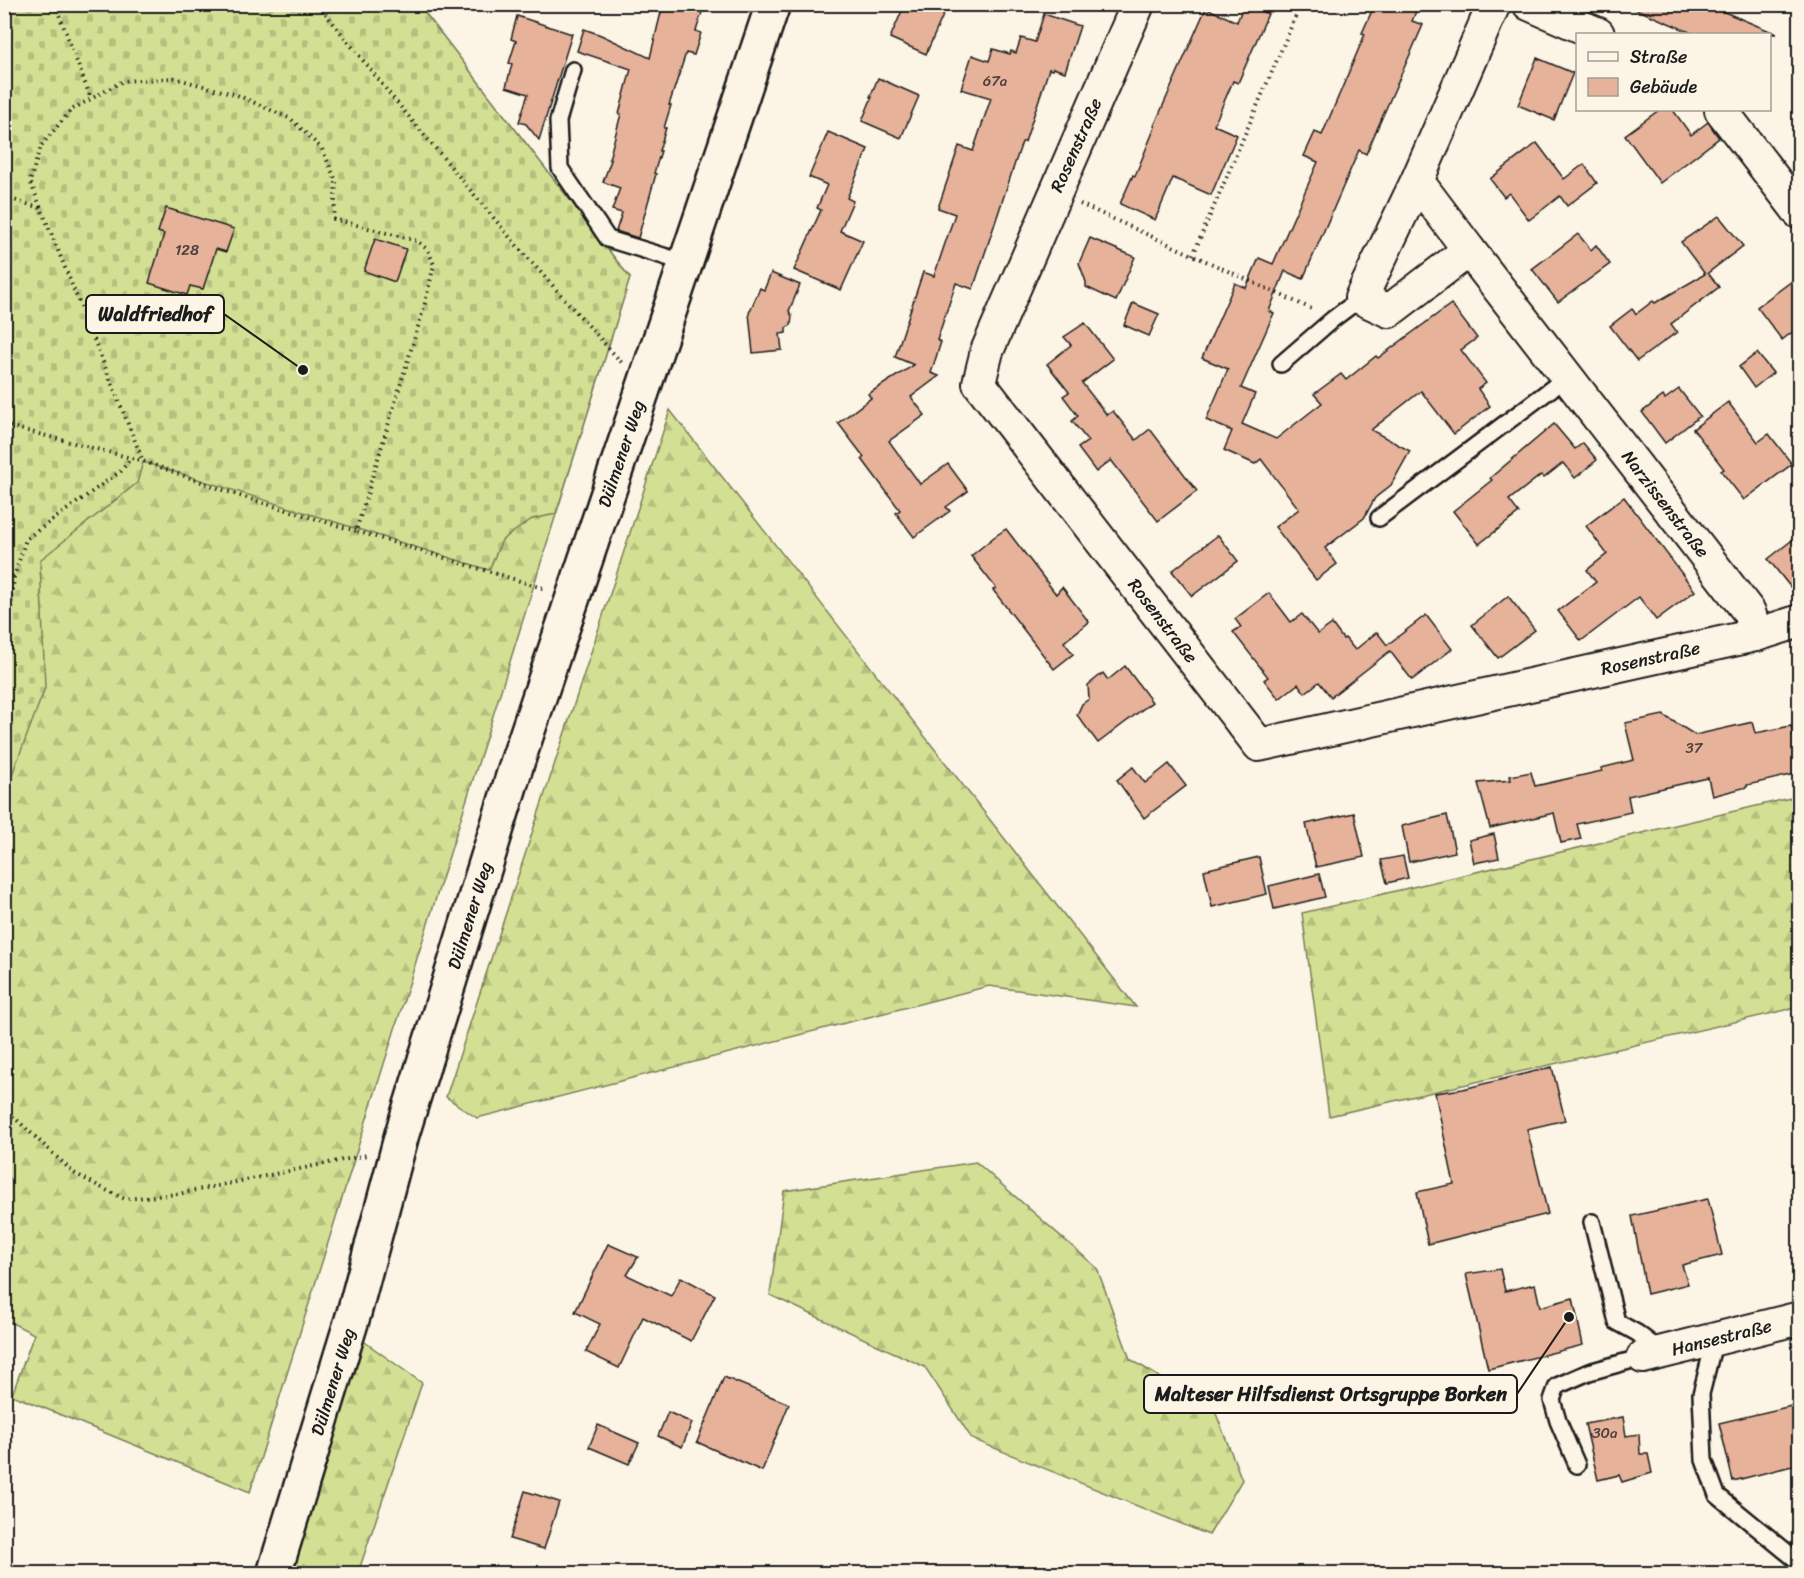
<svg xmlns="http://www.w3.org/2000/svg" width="1804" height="1578" font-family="Sriracha,sans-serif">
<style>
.forest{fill:url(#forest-firs);stroke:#787e58;stroke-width:1.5}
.cemetery{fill:url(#cemetery-stones);stroke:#787e58;stroke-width:1.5}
.building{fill:#e7b29a;stroke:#1c1c1c;stroke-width:1.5}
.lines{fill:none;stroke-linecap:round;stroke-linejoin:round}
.service-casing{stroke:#1c1c1c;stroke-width:20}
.minor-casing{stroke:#1c1c1c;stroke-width:36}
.tertiary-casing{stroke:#1c1c1c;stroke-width:38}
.path{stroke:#1c1c1c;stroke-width:4;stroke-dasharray:1.5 4.5;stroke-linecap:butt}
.service{stroke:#fcf5e5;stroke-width:15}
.minor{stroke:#fcf5e5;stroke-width:32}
.tertiary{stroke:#fcf5e5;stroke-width:33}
.labels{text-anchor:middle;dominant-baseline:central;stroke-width:4.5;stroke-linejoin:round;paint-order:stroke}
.number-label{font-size:15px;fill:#4f423c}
.street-label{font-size:18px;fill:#1c1c1c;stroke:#fcf5e5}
.leader{fill:none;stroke:#1c1c1c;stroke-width:2}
.callout-dot{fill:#1c1c1c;stroke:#fcf5e5;stroke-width:2}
.callout{fill:#fcf5e5;stroke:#1c1c1c;stroke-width:2}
.callout-label{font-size:20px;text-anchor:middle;font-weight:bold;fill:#1c1c1c}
</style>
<defs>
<pattern id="forest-firs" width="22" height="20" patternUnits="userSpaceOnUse" patternTransform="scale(1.5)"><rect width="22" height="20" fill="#d3e093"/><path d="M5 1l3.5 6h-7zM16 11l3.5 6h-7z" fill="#b5c07e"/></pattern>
<pattern id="cemetery-stones" width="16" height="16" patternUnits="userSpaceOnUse" patternTransform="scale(1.5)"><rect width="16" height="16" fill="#d3e093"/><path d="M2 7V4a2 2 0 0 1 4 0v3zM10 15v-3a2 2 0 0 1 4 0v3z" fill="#b5c07e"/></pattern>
</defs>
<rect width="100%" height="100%" fill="#fcf5e5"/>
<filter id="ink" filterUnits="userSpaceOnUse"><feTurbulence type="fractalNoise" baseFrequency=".0167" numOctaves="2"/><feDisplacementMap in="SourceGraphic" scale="12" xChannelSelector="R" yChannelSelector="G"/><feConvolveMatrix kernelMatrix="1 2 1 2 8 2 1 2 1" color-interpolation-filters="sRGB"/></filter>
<g filter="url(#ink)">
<g class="forest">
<path d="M4,5h415l211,273 -380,1214 -238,-97 22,-61 -30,-15z"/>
<path d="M670,410l466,597 -147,-21 -512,132 -31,-21z"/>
<path d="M1799,796v211l-470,109 -27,-203z"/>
<path d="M976,1162l121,106 33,91 85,52 27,69 -33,55 -237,-96 -47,-72 -155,-72 14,-104z"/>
<path d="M362,1340l60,43 -64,190 -68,1z"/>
</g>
<path class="cemetery" d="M5,5h414l211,273 -74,236 -24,5 -30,21 -13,30 -346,-108 -6,21 -97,77 5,128 -40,105z"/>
<g class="building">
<path d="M663,4h26l14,5 -7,22 5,2 -7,22 -8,-2 -17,52h2l-7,23h2l-7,23h2l-7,22 2,1 -18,64 -22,-7 6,-18 -10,-3 8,-22 -17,-6 8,-22 -2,-1 12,-45h-2l12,-45 -54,-18 7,-22 17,6 49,23z"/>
<path d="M905,4h43l-22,50 -36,-16z"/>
<path d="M1244,4l24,10 -30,69 -5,-2 -19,44 23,10 -26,60 -38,-17 -18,42 -35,-16 13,-29 2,1 20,-49 -1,-1 52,-118 31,14z"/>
<path d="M1375,4h44l-7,17 11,4 -57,129 -7,-4 -56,129 -18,-8 -16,40 5,2 -33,75 14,6 -13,30 34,15 46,-36 -8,-9 27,-20 5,6 30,-24 2,2 73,-54 26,34 -16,12 25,33 -8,6 12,17 -36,28 -33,-43 -50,39 39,21 -19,34 -16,13 -11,20 -39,30 12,16 -21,16 -41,-53 24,-18 -38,-50 -6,5 -31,-14 8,-19 -26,-11 22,-51 -26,-11 33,-75 11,5 13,-30 14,6 45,-102 -14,-6 11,-24 7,3 43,-101 -3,-1z"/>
<path d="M1624,4h100l-2,7 55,23h-83z"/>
<path d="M1044,14l36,12 -15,46 -12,-4 -1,2 -3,-1 -24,73h-3l-49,147 -17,-6 -19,57 4,2 -10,31 8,3 -28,21 14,18 -36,26 31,43 28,-20 20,27 -22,16 4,4 -36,26 -18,-24 4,-3 -38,-51 2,-2 -26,-34 33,-25 -3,-4 46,-29 -19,-8 28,-85 11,4 21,-62 -17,-6 21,-62 14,5 18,-53 -30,-9 11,-34 17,6 4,-12 17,5 1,-3 5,2 5,-15 14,4z"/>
<path d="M517,16l55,18 -33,106 -13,-16 -7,-2 9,-28 -22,-7 6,-23 -3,-1 7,-22 -5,-2z"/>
<path d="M1537,58l36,15 -19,47 -36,-15z"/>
<path d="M878,78l41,18 -18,42 -39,-17 10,-24h-2z"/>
<path d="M1659,110h14l18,25 17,-13 11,16 -59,45 -35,-48z"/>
<path d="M828,132l40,17 -21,49 6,3 -13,30 23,10 -22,49 -47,-20 27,-60 -4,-2 10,-23 -18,-8z"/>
<path d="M1537,143l27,36 20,-15 13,19 -30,23 -7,-10 -31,24 -20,-27 -5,4 -14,-18z"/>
<path d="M166,208l68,21 -8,23 -10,-3 -13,40 -13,-3 -3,9 -38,-12 15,-49 -6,-2z"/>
<path d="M1719,216l24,30 -35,27 11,14 -48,37 6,8 -40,29 -27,-35 22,-17 4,5 17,-13 2,2 50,-29 -24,-32z"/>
<path d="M1578,234l13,16 5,-5 14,19 -52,38 -26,-33z"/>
<path d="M1090,238l45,19 -19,44 -30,-14v-5l-7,-19z"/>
<path d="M375,239l31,10 -11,33 -31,-11z"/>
<path d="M771,273l29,12 -11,26 3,5 -1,9 -5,3v5l-6,1 2,16 -29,3 -4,-40 11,-25 4,2z"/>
<path d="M1800,275v51l-18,14 -25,-33z"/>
<path d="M1133,303l26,11 -10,22 -25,-11z"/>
<path d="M1085,323l28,36 -31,24 25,32 6,-4 23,29 14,-11 47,62 -39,30 -47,-61 -15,12 -18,-24 10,-7 -16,-20 6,-5 -15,-20 6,-4 -22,-28 24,-19 -7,-8z"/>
<path d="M1757,353l16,20 -19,15 -15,-21z"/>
<path d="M1679,389l21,27 -35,27 -23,-31 21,-16 2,3z"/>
<path d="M1728,402l30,40 11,-8 23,30 -48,36 -23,-29 3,-2 -31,-40z"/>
<path d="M1554,424l21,25 8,-6 14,17 -22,18 -12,-15 -19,15 -3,-3 -32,25 10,13 -40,31 -26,-33 39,-31 -2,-2z"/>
<path d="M1624,497l71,94 -39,29 -17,-23 -58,44 -23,-30 38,-29 -9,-12 20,-16 -21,-28z"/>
<path d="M1006,529l50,65 6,-7 27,35 -25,20 9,12 -19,15 -61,-79 3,-2 -25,-32 23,-19z"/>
<path d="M1800,534v65l-32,-40z"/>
<path d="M1218,535l20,26 -46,35 -20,-25z"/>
<path d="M1269,593l22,29 11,-8 16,20 14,-10 11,15 2,-1 10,12 22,-18 10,13 39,-30 26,34 -40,31 -22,-29 -59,46 -12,-15 -14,11 -7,-9 -19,15 -15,-19 4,-3 -35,-45 8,-5 -6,-8z"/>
<path d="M1508,596l27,34 -37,28 -26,-33z"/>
<path d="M1125,666l27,36 -54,41 -21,-28 5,-11 7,-5 -1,-14 15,-12 5,7z"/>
<path d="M1663,715l32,20 58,-13 3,11 35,-7 9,38v9l-53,12v2l-35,9 -4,-18 -80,18 3,16 -54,12 4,15 -20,4 -7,-30 -64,15 -12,-45 33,-3 -1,-4 21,-4 4,14 67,-15 -1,-3 33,-8 -9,-37z"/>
<path d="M1169,764l17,22 -42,32 -27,-38 16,-13 12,16z"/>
<path d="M1354,813l10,44 -48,10 -10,-43z"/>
<path d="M1447,815l8,37 -46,10 -7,-36z"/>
<path d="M1494,834l5,24 -25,5 -5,-23z"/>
<path d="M1403,856l5,22 -21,5 -6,-23z"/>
<path d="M1259,857l8,37 -55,13 -8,-37z"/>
<path d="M1319,874l6,23 -51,12 -5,-23z"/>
<path d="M1552,1067l13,53 -38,9 21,85 -120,30 -11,-52 37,-8 -19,-91 28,-4z"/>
<path d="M1708,1199l14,56 -40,10 6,19 -41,10 -15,-78z"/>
<path d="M608,1244l30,13 -11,18 44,21 10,-19 34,18 -24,46 -48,-24 -24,51 -33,-16 14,-28 -25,-12z"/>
<path d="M1500,1269l5,22 30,-7 5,23 33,-9 10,47 -95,24 -22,-95z"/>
<path d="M724,1377l65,27 -27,67 -65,-29z"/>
<path d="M1800,1404v60l-67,17 -14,-58z"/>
<path d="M668,1412l24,11 -10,24 -24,-11z"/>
<path d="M1623,1417l3,19 13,-2 1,20h8l4,19 -30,9 -3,-7 -21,5 -13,-56z"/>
<path d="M598,1425l41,18 -10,21 -40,-17z"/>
<path d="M525,1491l34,11 -15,47 -34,-10z"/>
</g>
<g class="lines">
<g class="service-casing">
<g id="service">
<path d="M573,70l-15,51 2,47 48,71 78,24"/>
<path d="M1281,364l52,-45 28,-21"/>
<path d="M1379,518l188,-141"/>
<path d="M1592,1222l25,100 20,11 25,19"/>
<path d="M1715,1339l-14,55 3,66 13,35 77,63 6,1"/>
<path d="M1577,1465l-19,-44 -6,-21 5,-14 32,-14 54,-15"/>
</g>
</g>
<g class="minor-casing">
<g id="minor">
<path id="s1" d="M1138,4l-151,347 -8,32 280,362 497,-110 44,-14"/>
<path d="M1529,4l69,30"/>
<path d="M1721,110l79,103"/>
<path d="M1417,181l52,69 -80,61 -28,-13 56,-117 77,-177"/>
<path id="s2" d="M1469,250l280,362 7,23"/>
<path id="s3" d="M1643,1357l157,-39"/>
</g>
</g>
<g class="tertiary-casing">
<g id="tertiary">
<path id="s4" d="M274,1574l80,-261 48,-179 116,-374 255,-756"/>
</g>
</g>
<g class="path">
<path d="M55,4l36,95"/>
<path d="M318,4l71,89 129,154 104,116"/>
<path d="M4,197l36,11"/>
<path d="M1080,204l234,106"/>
<path d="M1193,255l108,-251"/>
<path d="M4,425l139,36"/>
<path d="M356,531l-119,-36 -94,-34 -113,-280 11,-35 30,-36 52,-29 51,-3 63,17 54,24 31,30 14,32 -2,38 83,22 11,9 6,15 -10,42 -68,224 190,58"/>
<path d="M4,585l11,-11 11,-35 95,-68 10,-13"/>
<path d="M4,680l10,-104"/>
<path d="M4,1108l70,65 32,17 19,9 53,-5 189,-39"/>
</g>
<use href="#service" class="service"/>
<use href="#minor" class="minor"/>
<use href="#tertiary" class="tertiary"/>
</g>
</g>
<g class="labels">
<g class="number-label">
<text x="995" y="81">67a</text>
<text x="187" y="250">128</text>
<text x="1694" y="748">37</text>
<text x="1605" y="1433">30a</text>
</g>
<g class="street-label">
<text transform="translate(1076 145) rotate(-66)">Rosenstraße</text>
<text stroke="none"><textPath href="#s4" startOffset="1173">Dülmener Weg</textPath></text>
<text stroke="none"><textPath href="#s2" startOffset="321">Narzissenstraße</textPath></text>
<text stroke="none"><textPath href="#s1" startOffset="712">Rosenstraße</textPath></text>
<text stroke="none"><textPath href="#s1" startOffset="1270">Rosenstraße</textPath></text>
<text stroke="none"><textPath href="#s4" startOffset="687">Dülmener Weg</textPath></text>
<text stroke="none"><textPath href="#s3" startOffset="81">Hansestraße</textPath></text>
<text stroke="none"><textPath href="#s4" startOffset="201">Dülmener Weg</textPath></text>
</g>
</g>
<path class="leader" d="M303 370L224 314M1569 1317L1517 1394"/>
<g class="callout-dot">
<circle cx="303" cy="370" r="6"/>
<circle cx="1569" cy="1317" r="6"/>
</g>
<g class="callout">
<rect x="86" y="295" width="138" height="38" rx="6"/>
<rect x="1144" y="1375" width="373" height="38" rx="6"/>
</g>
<g class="callout-label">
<text x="155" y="321">Waldfriedhof</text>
<text x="1331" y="1401">Malteser Hilfsdienst Ortsgruppe Borken</text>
</g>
<rect width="1804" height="1578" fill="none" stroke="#fcf5e5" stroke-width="24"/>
<rect x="12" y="12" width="1780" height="1554" fill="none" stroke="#1c1c1c" stroke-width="2" filter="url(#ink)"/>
<rect x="1576" y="33" width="195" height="78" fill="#fcf5e5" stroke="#a29e95" stroke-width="1.5"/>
<rect x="1588" y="52" width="30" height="9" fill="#fcf5e5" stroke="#a29e95" stroke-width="1.5"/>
<text x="1630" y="63" font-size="18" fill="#1c1c1c">Straße</text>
<rect x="1588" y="78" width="30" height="18" fill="#e7b29a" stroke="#a29e95" stroke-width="1.5"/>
<text x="1630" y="93" font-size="18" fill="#1c1c1c">Gebäude</text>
</svg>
